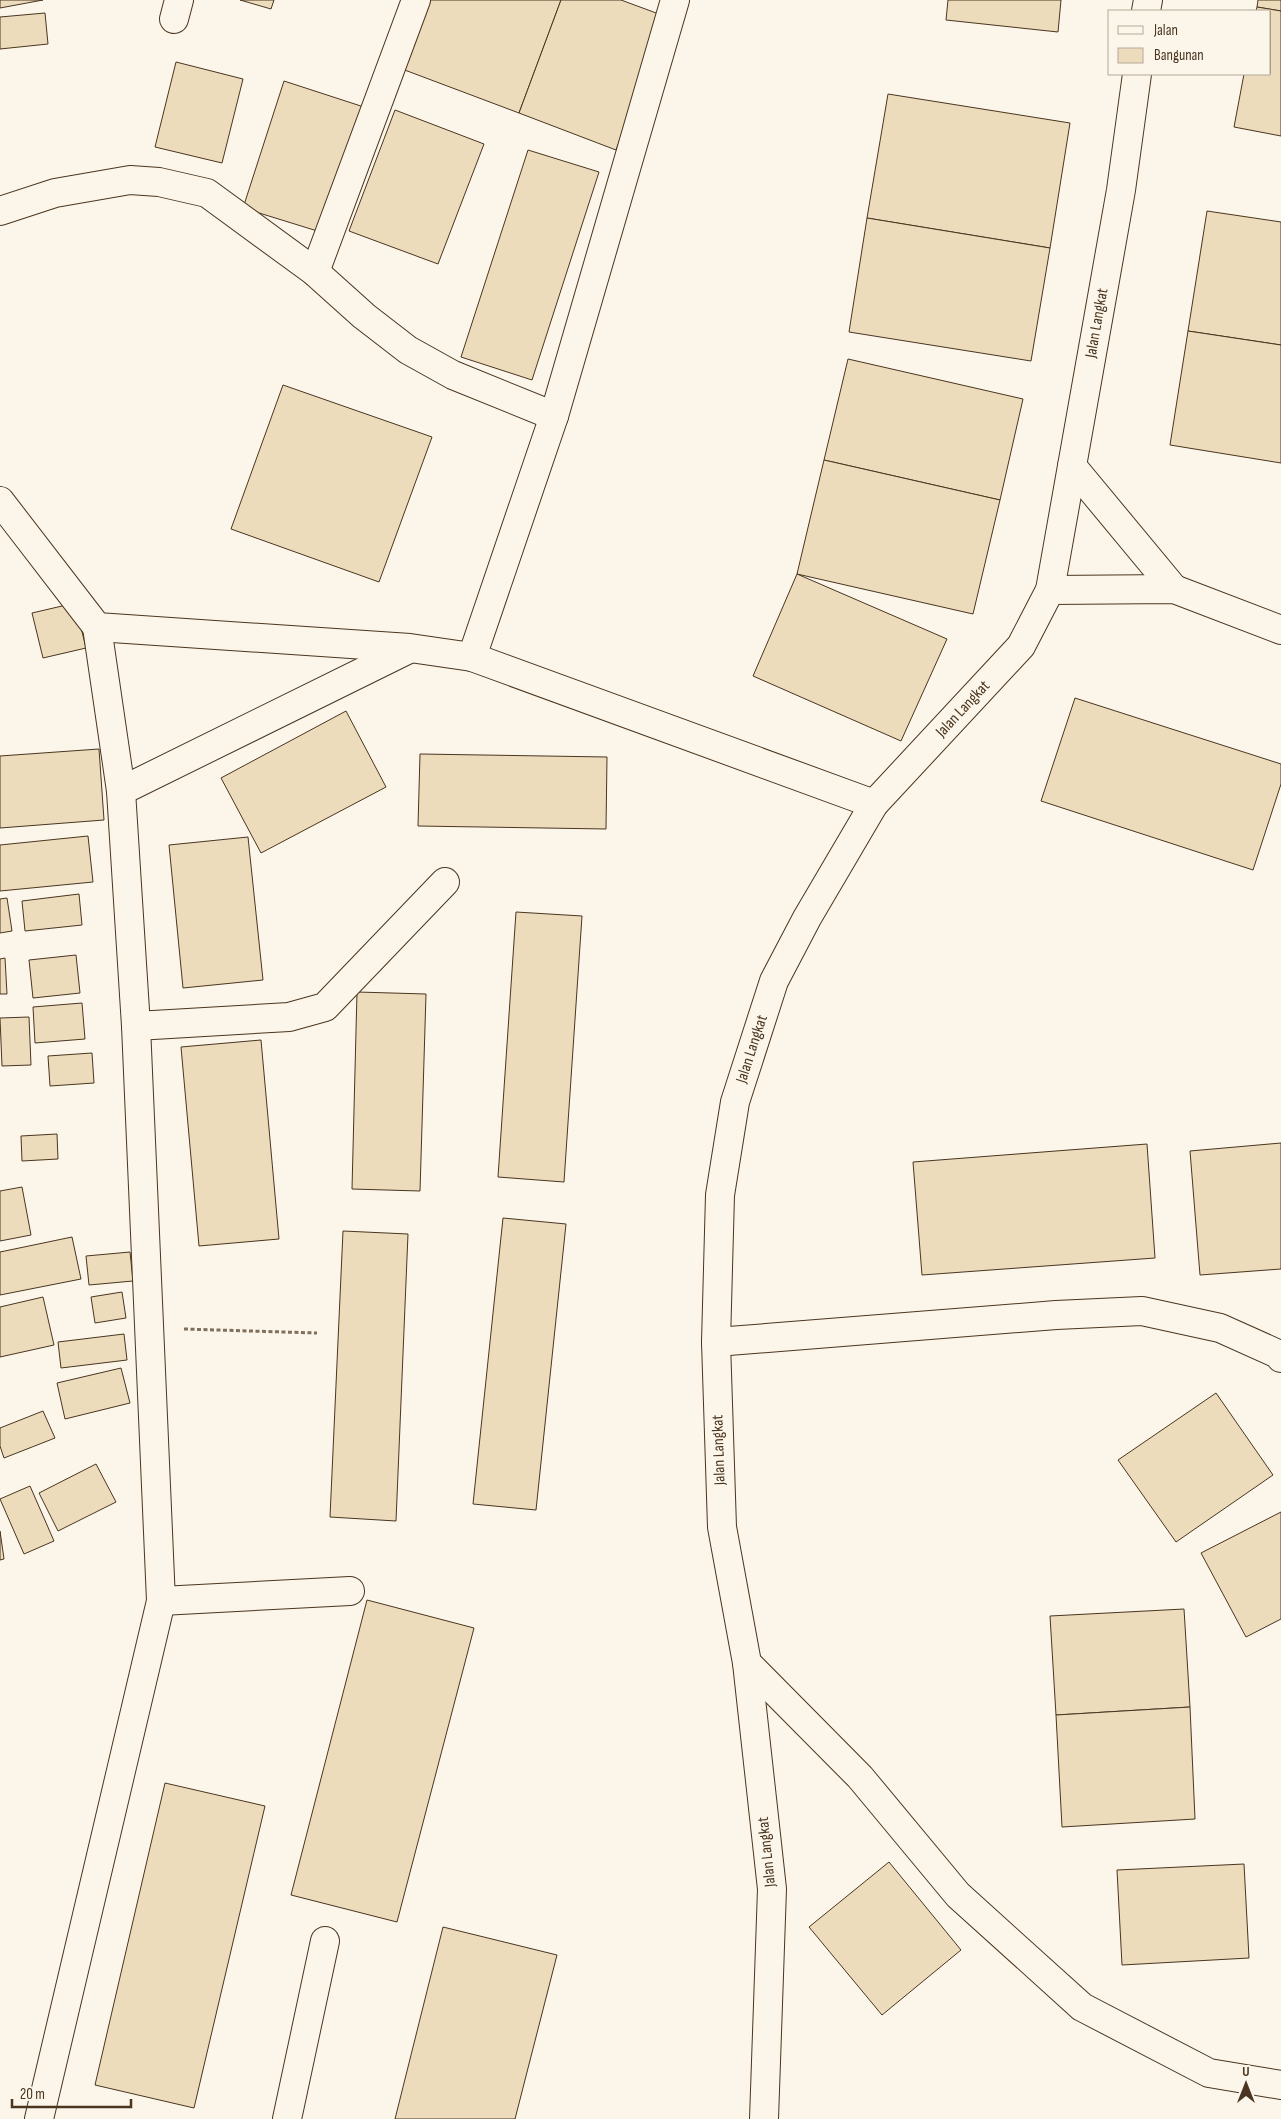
<svg xmlns="http://www.w3.org/2000/svg" width="1281" height="2119" font-family="'Sofia Sans Condensed',sans-serif">
<style>
.building{fill:#ecdcbc;stroke:#4a3520}
.lines{fill:none;stroke-linecap:round;stroke-linejoin:round}
.street-casing{stroke:#4a3520;stroke-width:30}
.path{stroke:#7f6f5c;stroke-width:3;stroke-dasharray:4 2.5;stroke-linecap:butt}
.street{stroke:#fbf6e9;stroke-width:28}
.labels{text-anchor:middle;dominant-baseline:central;stroke-width:4;stroke-linejoin:round;paint-order:stroke}
.street-label{font-size:16px;fill:#4a3520;stroke:#fbf6e9}
</style>
<rect width="100%" height="100%" fill="#fbf6e9"/>
<g class="building">
<path d="M0,0h43l-43,8z"/>
<path d="M240,0h34l-3,9z"/>
<path d="M428,0h133l-42,113 -117,-44z"/>
<path d="M561,0h60l46,17 -51,133 -97,-37z"/>
<path d="M948,0h113l-3,32 -112,-12z"/>
<path d="M1258,0h23v11l-24,-4z"/>
<path d="M1257,7l24,4v125l-47,-9 10,-53h26v-63h-14z"/>
<path d="M45,13l3,31 -48,5v-32z"/>
<path d="M176,62l67,17 -21,84 -67,-16z"/>
<path d="M284,81l83,27 -40,126 -84,-26z"/>
<path d="M888,94l182,29 -20,125 -183,-30z"/>
<path d="M395,110l89,34 -46,120 -89,-33z"/>
<path d="M528,150l71,22 -67,208 -71,-23z"/>
<path d="M1207,211l74,11v123l-93,-14z"/>
<path d="M867,218l183,30 -19,113 -182,-29z"/>
<path d="M1188,331l93,14v118l-111,-18z"/>
<path d="M848,359l175,40 -23,101 -176,-40z"/>
<path d="M283,385l149,52 -53,145 -148,-53z"/>
<path d="M824,460l176,40 -27,114 -176,-40z"/>
<path d="M797,574l150,65 -46,102 -148,-65z"/>
<path d="M75,603l11,45 -43,10 -11,-45z"/>
<path d="M1075,698l206,66v20l-28,86 -212,-69z"/>
<path d="M346,711l40,76 -125,66 -40,-75z"/>
<path d="M99,749l5,71 -104,8v-72z"/>
<path d="M420,754l187,3 -1,72 -188,-3z"/>
<path d="M88,836l5,46 -93,9v-46z"/>
<path d="M248,837l15,143 -80,8 -14,-143z"/>
<path d="M79,894l3,31 -57,6 -3,-30z"/>
<path d="M7,898l5,33 -12,2v-34z"/>
<path d="M516,912l66,4 -18,266 -66,-5z"/>
<path d="M76,955l4,38 -47,5 -4,-38z"/>
<path d="M5,958l2,36h-7v-35z"/>
<path d="M357,992l69,2 -6,197 -68,-2z"/>
<path d="M82,1003l3,36 -50,4 -2,-36z"/>
<path d="M29,1017l2,48 -29,1 -2,-48z"/>
<path d="M261,1040l18,199 -80,7 -18,-199z"/>
<path d="M92,1053l2,30 -44,3 -2,-30z"/>
<path d="M57,1134l1,25 -36,2 -1,-25z"/>
<path d="M1281,1143v126l-81,6 -10,-124z"/>
<path d="M1147,1144l8,114 -233,17 -9,-113z"/>
<path d="M22,1187l9,48 -31,6v-50z"/>
<path d="M503,1218l63,6 -30,286 -63,-6z"/>
<path d="M343,1231l65,3 -12,287 -66,-4z"/>
<path d="M72,1237l9,42 -81,16v-43z"/>
<path d="M130,1252l3,29 -44,4 -3,-29z"/>
<path d="M122,1292l4,26 -31,5 -4,-26z"/>
<path d="M43,1297l11,48 -54,12v-50z"/>
<path d="M124,1334l3,26 -66,8 -3,-26z"/>
<path d="M121,1368l9,35 -65,16 -8,-36z"/>
<path d="M1216,1393l57,82 -97,67 -58,-82z"/>
<path d="M43,1411l12,27 -51,20 -4,-12v-18z"/>
<path d="M96,1464l20,38 -58,29 -19,-38z"/>
<path d="M30,1486l24,55 -30,13 -24,-55z"/>
<path d="M1281,1512v107l-35,18 -45,-84z"/>
<path d="M0,1531l4,28 -4,1z"/>
<path d="M367,1600l107,28 -77,294 -106,-27z"/>
<path d="M1184,1609l6,98 -134,8 -6,-99z"/>
<path d="M1190,1707l5,112 -133,8 -6,-112z"/>
<path d="M165,1783l100,23 -71,302 -99,-23z"/>
<path d="M889,1862l72,88 -79,65 -73,-88z"/>
<path d="M1244,1864l5,94 -127,7 -5,-95z"/>
<path d="M443,1927l114,28 -42,164h-120z"/>
</g>
<g class="lines">
<g class="street-casing">
<g id="street">
<path d="M1146,11l2,-11"/>
<path d="M174,19l5,-19"/>
<path d="M0,211l55,-18 75,-13 29,2 48,11 108,79 49,44 44,34 45,25 101,41"/>
<path d="M315,272l101,-272"/>
<path d="M1072,466l102,123"/>
<path d="M0,501l97,126 313,21 62,9 402,147"/>
<path d="M1050,590l124,-1 107,41"/>
<path d="M472,657l82,-241 121,-416"/>
<path d="M121,791l288,-142"/>
<path d="M136,1026l153,-9 36,-10 120,-125"/>
<path d="M716,1342l340,-27 86,-4 78,17 58,26 3,4"/>
<path d="M161,1601l189,-10"/>
<path d="M747,1663l113,114 98,118 124,112 127,66 72,12"/>
<path d="M39,2119l122,-518 -25,-575 -15,-235 -24,-164"/>
<path d="M287,2119l38,-178"/>
<path d="M764,2119l8,-230 -25,-226 -25,-136 -6,-185 4,-147 15,-93 39,-121 33,-63 67,-114 147,-158 29,-56 71,-400 16,-116"/>
</g>
</g>
<path class="path" d="M184,1329l133,4"/>
<use href="#street" class="street"/>
</g>
<g class="labels">
<g class="street-label">
<text transform="translate(1097 323) rotate(-80)">Jalan Langkat</text>
<text transform="translate(963 709) rotate(-47)">Jalan Langkat</text>
<text transform="translate(752 1049) rotate(-72)">Jalan Langkat</text>
<text transform="translate(719 1450) rotate(-92)">Jalan Langkat</text>
<text transform="translate(767 1852) rotate(-96)">Jalan Langkat</text>
</g>
</g>
<rect x="1108" y="10" width="162" height="65" fill="#fbf6e9" stroke="#b4a999"/>
<rect x="1118" y="26" width="25" height="8" fill="#fbf6e9" stroke="#b4a999"/>
<text x="1154" y="35" font-size="15" fill="#4a3520">Jalan</text>
<rect x="1118" y="48" width="25" height="15" fill="#ecdcbc" stroke="#b4a999"/>
<text x="1154" y="60" font-size="15" fill="#4a3520">Bangunan</text>
<g transform="translate(1246 2084)" stroke="#fbf6e9" stroke-width="4" paint-order="stroke">
<path d="M0-4L9 19L0 12L-9 19Z" fill="#4a3520"/>
<text y="-8" font-size="14" font-weight="bold" text-anchor="middle" fill="#4a3520">U</text>
</g>
<path d="M12 2099v8h119v-8" fill="none" stroke="#4a3520" stroke-width="2.5"/>
<text x="20" y="2099" font-size="15" fill="#4a3520" stroke="#fbf6e9" stroke-width="4" paint-order="stroke">20 m</text>
</svg>
